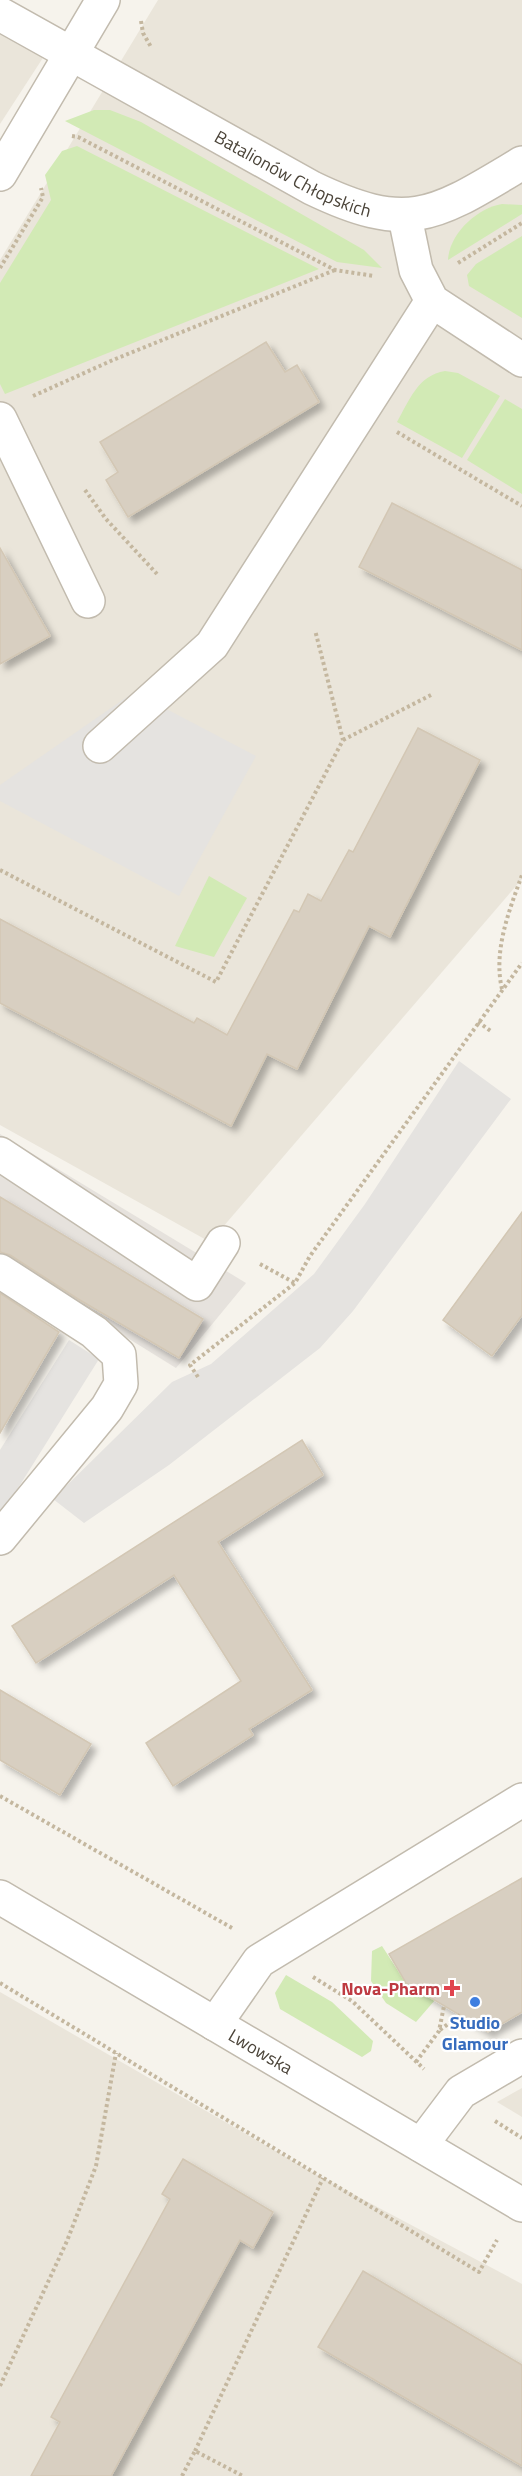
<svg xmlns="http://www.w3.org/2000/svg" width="522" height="2476" font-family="'Titillium Web',sans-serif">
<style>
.residential{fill:#eae5da}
.industrial{fill:#e6e2dd}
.green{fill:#d2eab5}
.parking{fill:#e5e3e0}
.building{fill:#d8cfc1;stroke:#d3c7b4;stroke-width:1.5;filter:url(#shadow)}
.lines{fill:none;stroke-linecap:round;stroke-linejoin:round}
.minor-casing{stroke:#c2bbae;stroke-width:36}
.path{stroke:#c4b79f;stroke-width:4;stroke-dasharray:3 3;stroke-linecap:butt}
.minor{stroke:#fff;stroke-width:33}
.health-dot{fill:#e0444e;stroke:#fff;stroke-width:2}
.shop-dot{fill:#3f7fe0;stroke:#fff;stroke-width:2}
.labels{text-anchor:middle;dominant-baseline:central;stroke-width:4.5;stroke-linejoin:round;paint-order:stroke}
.street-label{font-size:18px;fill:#4b4439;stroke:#fff}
.health-label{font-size:18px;font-weight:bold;fill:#be3a42;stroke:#fff;text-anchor:end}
.shop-label{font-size:18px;font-weight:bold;fill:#366cbe;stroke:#fff}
</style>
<defs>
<filter id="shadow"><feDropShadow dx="5.5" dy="5.5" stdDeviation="3" flood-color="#0004"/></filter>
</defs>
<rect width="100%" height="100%" fill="#f6f3ec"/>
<g class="residential">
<path d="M158,0h364v879l-312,363 -210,-117v-865z"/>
<path d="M0,23l48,27 -48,74z"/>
<path d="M0,1992l319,184 203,108v192h-522z"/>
<path d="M522,2088v29l-25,-15z"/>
</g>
<path class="industrial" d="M0,1134l246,149 -70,85 -176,-109z"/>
<g class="green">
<path d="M94,110h16l31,12 223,128 18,18 -45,-6 -272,-141z"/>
<path d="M77,146l242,123 -314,125 -5,-10v-101l51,-83 -6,-25 17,-24z"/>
<path d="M502,204l20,1v9l-74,46c1,-26 29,-52 54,-56z"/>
<path d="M522,236v82l-53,-32 -2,-11 9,-11z"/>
<path d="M445,371l13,2 42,23 -38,62 -65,-36c12,-21 21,-47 48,-51z"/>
<path d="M505,399l17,10v85l-55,-34z"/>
<path d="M209,876l38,22 -33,59 -39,-11z"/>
<path d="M382,1946l24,37 29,17 -19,22 -30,-19 -15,-22 1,-30z"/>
<path d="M286,1975l46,27 41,39 -2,10 -9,6 -82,-48 -5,-16z"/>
</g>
<g class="parking">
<path d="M134,692l122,64 -77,140 -179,-95v-16z"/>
<path d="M459,1061l52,38 -158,212 -33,37 -151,117 -85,58 -31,-24 119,-117 39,-18 103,-90 51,-70z"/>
<path d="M69,1340l30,19 -96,153 -3,-2v-60z"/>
</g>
<g class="building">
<path d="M266,342l19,30 12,-7 22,37 -191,115 -22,-37 12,-8 -18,-30z"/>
<path d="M392,503l130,67v80l-163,-83z"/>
<path d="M0,548l50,88 -50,28z"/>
<path d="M418,728l62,32 -90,177 -21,-11 -72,143 -30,-15 -36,72 -231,-123v-84l194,104 3,-5 30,17 67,-125 5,2 9,-18 13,7 28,-51 4,2z"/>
<path d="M0,1197l203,122 -24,39 -101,-59 -68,-44 -10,-3z"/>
<path d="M522,1212v103l-30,41 -49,-36z"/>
<path d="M0,1293l59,39 -59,101z"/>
<path d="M302,1440l21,35 -105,67 94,148 -63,39 4,6 -80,51 -27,-43 95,-62 -67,-106 -138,88 -24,-37z"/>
<path d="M0,1690l91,54 -31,51 -60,-35z"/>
<path d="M522,1878v134l-34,20 -82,-49 -17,-29z"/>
<path d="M183,2159l90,53 -20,36 -13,-8 -129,236h-80l29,-54 -9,-5 119,-218 -8,-5z"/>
<path d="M363,2271l159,94v101l-204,-119z"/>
</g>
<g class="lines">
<g class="minor-casing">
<g id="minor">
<path id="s1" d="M0,14l312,174c98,47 123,27 210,-25"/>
<path d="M0,174l103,-174"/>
<path d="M405,217l11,53 16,31 90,59"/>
<path d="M0,419l88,182"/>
<path d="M100,746l112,-101 220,-344"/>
<path d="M0,1154l197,130 26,-41"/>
<path d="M0,1271l94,61 25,23 2,29 -14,24 -107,130"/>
<path id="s2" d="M0,1897l522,308"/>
<path d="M215,2024l44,-63 263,-161"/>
<path d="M421,2145l40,-53 61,-36"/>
</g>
</g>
<g class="path">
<path d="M141,21l2,12 8,14"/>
<path d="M72,136l6,1 257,133 39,6"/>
<path d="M458,263l64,-40"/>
<path d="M0,268l43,-71 -2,-9"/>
<path d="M33,396l80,-36 222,-90"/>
<path d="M397,432l125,74"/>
<path d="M85,490l21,29 51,55"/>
<path d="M343,740l88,-45"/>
<path d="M0,870l216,112 127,-242 -28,-110"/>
<path d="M502,989c-9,-38 7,-78 20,-114"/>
<path d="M478,1022l14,10"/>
<path d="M260,1264l35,19"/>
<path d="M198,1377l-8,-12 105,-82 15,-27 212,-293"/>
<path d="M0,1796l232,132"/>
<path d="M313,1977l39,24 72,68"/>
<path d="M0,1983l479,289 18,-32"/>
<path d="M440,2030l20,-15"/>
<path d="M416,2062l23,-31 5,-25"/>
<path d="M495,2121l27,17"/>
<path d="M0,2386l67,-145 29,-75 20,-113"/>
<path d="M195,2451l128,-273"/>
<path d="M182,2476l13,-25 48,25"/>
</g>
<use href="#minor" class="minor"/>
</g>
<path class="health-dot" d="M449 1979h6v6h6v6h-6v6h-6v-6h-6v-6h6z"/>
<circle class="shop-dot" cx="475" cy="2002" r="6"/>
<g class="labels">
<g class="street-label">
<text stroke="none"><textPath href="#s1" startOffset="334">Batalionów Chłopskich</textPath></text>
<text stroke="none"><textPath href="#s2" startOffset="303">Lwowska</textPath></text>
</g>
<g class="health-label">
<text x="440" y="1988">Nova-Pharm</text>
</g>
<g class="shop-label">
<text x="475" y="2022">Studio<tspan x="475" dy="21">Glamour</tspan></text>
</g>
</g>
</svg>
